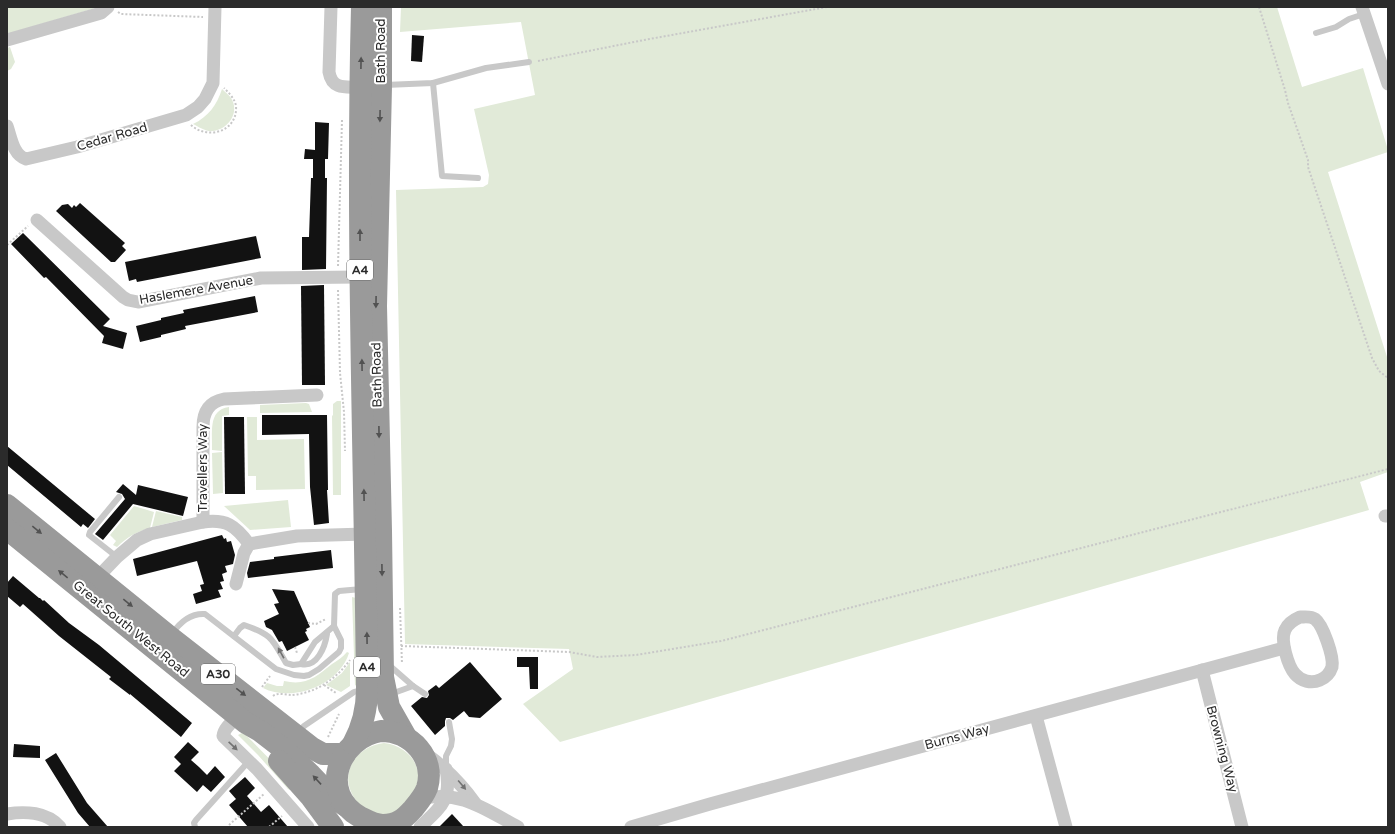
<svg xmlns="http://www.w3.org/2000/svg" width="1395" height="834" font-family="'Varela Round',sans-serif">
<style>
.green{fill:#e1ead8}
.building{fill:#121212}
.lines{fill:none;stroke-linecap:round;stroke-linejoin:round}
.path{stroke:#c8c8c8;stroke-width:2;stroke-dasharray:2 2;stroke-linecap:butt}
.service{stroke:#c8c8c8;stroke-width:6}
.minor{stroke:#c8c8c8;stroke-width:13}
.trunk{stroke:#9a9a9a;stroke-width:22}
.oneway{fill:#525252}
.oneway2{fill:#727272}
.labels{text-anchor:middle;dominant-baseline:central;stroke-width:4;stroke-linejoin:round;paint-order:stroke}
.shield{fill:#fff;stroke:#6b6b6b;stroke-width:1}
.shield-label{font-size:12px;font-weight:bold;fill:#2b2b2b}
.street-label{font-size:13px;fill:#2b2b2b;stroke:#fff}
</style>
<rect width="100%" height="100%" fill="#fff"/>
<g class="green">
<path d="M7,7h92l-92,27z"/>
<path d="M401,7h876l25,80 61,-19 25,82v2l-60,20 60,188v112l-28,10 9,28 -809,232 -37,-38 50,-35 -4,-20 -164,-5 -9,-454 87,-3 5,-3 1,-9 -15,-66 61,-14 -14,-73 -121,10z"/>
<path d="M10,47l5,15 -4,7 -4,2v-23z"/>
<path d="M222,89c3,3 7,6 9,9 9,14 -2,31 -18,33 -7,1 -14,-4 -20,-7 15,-7 24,-19 29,-35z"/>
<path d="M337,401h4v94h-8l-1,-79 1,-1v-11z"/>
<path d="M306,403l3,1 3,8 -52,1v-8z"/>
<path d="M229,407v8l-7,1v35l-10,-1c1,-16 -5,-40 17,-43z"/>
<path d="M247,417h10v23l47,-1 1,50 -49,1v-14h-8z"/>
<path d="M222,452l1,41 -10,1 -1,-41z"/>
<path d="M288,500l3,27 -41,3 -26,-24z"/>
<path d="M134,506l20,6 -4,16c-14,4 -23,9 -33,19l-4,-2 3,-4 -6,-6z"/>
<path d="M156,511l26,6v3l-30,7z"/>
<path d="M352,597l4,1 1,85 -2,3z"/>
<path d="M347,652l2,1c-10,32 -56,50 -86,35l4,-5 10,3h6l1,-5c22,5 32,-4 48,-17 5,-3 11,-7 15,-12z"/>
<path d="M350,662v24l-9,6 -15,-7 16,-12z"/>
<path d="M242,733l4,2 49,50 -5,5 -2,-1 -30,-34 -20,-20z"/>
<path d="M384,743c23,2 42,24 31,47 -5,11 -17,20 -27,27 -5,-1 -13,0 -18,-2 -4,-2 -9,-8 -11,-11 -23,-25 -7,-57 25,-61z"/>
</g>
<g class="building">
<path d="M412,35l12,1 -2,26 -11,-1z"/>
<path d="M315,122l14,1 -1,36h-3v19h2l-1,91 -24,1v-33h7l2,-59h2v-19h-9l1,-10 10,1z"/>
<path d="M80,203l45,40 -3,3 4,4 -11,12h-4l-55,-51 6,-6 6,-1 4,4 2,-3 2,2z"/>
<path d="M23,233l87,86 -7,7 24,7 -4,16 -21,-6 2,-7 -58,-59 -2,1 -33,-34z"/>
<path d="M256,236l5,22 -124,24 -1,-3 -7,2 -4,-19z"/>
<path d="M324,285l1,100h-23l-1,-99z"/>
<path d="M255,296l3,16 -73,14 1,3 -25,6v2l-21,5 -4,-16 25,-6v-2l23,-5 -1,-3z"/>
<path d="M262,415h65l1,75h-1l2,33 -15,2 -4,-38 -1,-53 -47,1z"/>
<path d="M224,417h20l1,77h-20z"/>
<path d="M7,446l88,73 -7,9 -5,-4 -2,3 -74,-62z"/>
<path d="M123,484l13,11 2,-10 50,12 -5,19 -50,-12 -30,36 -8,-6 30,-35 -3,-5 -6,-2z"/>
<path d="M222,535l2,4 2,-1 1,4 4,-1 4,14 -2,9 -8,2 2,6 -5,2 2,7 -4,1 3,7 -5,1 3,7 -25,7 -3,-10 9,-3 -2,-6 4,-1 -7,-23 -60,15 -4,-17z"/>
<path d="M331,550l2,18 -85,10 -1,-5 3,-11 24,-3v-2z"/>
<path d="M13,576l26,22h1l3,3 1,-1 25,23 30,22 93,78 -11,14 -51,-43v1l-21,-16 2,-2 -52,-41 -36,-32 -3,3 -13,-11v-13z"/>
<path d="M272,589l22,2 16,36 -4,2 1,2 -2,1 4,8 -22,11 -5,-10 -3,1 -7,-12 -6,-3 -2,-6 15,-7 -5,-10 5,-1z"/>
<path d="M517,657h21v32h-8l-1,-22h-12z"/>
<path d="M470,662l32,37 -22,19 -11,-1 -5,-6 -11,9 -3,-2h-4l-1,3v5l-10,9 -24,-29 11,-9 5,1 2,-3 -1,-4 8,-6 3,3z"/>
<path d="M188,742l11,10 -8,8 8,7 8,8 8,-9 10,11 -14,15 -8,-7 -6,7 -23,-21 7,-7 -7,-7z"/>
<path d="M14,744l26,2v12l-27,-1z"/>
<path d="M56,753l31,50 21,24h-18l-12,-14 -33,-53z"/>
<path d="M245,777l10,11 -8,8 14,16 8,-7 19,22h-40l-19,-22 7,-6 -7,-8z"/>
<path d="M452,814l12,13h-25z"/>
</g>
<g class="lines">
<g class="path">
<path d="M1259,7l26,83 3,13 20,57v7l64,191 7,13 9,7"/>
<path d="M118,12l3,2 82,3"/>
<path d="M538,61l106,-21 183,-33"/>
<path d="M191,125c16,15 47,7 45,-19 -1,-7 -7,-13 -12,-18"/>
<path d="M7,245l21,-19"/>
<path d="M338,266l4,-146"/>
<path d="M338,290l2,83 4,39 1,39"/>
<path d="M400,608l2,56"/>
<path d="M308,623l8,1 10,-5"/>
<path d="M401,646l168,6 28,5 39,-2 85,-14 667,-172"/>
<path d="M295,647l2,6"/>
<path d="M324,685l12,8"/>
<path d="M262,687l8,-11"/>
<path d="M273,696c5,-4 13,-1 19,-1 24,-2 44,-16 58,-35"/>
<path d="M328,737l11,-23"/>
<path d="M229,825l35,-31"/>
<path d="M269,827l13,-11"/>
</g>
<g class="service">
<path d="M1316,33l20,-6 13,-8 15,-5"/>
<path d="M433,83l9,93 36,2"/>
<path d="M385,85l48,-2 53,-15 43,-6"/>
<path d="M117,557l-28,-22 1,-3 29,-35"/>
<path d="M172,634c8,-12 18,-21 33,-20l71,55 18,6 10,1 5,-1 10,-6 20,-17 2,-4v-8l-7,-14 1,-32 4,-3 23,-2"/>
<path d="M234,636l6,-8 4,-3c29,10 28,14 42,38l7,2 8,-1 14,-22 19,-16"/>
<path d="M301,664c16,4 24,-17 26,-30"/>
<path d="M389,665l24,21 12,8"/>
<path d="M391,694l22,-8"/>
<path d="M299,732l5,-6 50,-34 10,-3"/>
<path d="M446,769v-13l5,-10 1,-7 -3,-17"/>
<path d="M195,827l-1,-4 2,-3 53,-59"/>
</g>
<g class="minor">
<path d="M331,7l-2,65c3,18 17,15 31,15"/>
<path d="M1362,7l26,77"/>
<path d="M7,40l94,-27 7,-6"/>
<path d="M7,126c4,11 6,29 19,33l51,-12 109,-32 12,-8 7,-8 8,-16 2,-76"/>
<path d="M37,220l86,77 5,3 10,2 123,-24 99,-1"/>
<path d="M1385,516h3"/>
<path d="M249,544c-14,-19 -23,-25 -46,-22v-95c0,-15 6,-25 21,-28l93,-4"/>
<path d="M97,578l20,-21 20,-17 13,-6 53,-12"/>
<path d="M236,584l8,-31 5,-9 48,-8 68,-2"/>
<path d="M1300,617c6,0 11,-1 15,2 8,6 19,38 17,48 -2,6 -7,11 -12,13 -9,4 -19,1 -25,-6 -7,-8 -15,-34 -10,-44 3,-7 8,-10 15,-13z"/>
<path d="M1202,670l40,157"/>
<path d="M238,716c-6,6 -14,12 -15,20l34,33 51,58"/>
<path d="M1036,716l30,111"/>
<path d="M425,753c21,15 35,29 50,50"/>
<path d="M421,799c38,-10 65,11 97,28"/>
<path d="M7,814c18,-3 40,-2 53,13"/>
<path d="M420,827c21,-20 32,-27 26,-58"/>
<path d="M631,827l79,-23 574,-156"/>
</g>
<g class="trunk">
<path d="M381,7v79l-5,220 5,225 2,146 6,30 17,30"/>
<path d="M7,505l163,132 142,111 11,6h22"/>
<path d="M7,529l239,194 14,8 26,20 25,24 21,22 14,9"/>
<path d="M381,731c30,0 55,27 46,57 -3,8 -9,15 -14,21 -9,10 -16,16 -30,16 -9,0 -15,-4 -23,-8 -42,-24 -22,-79 21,-86z"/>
<path d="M353,744c10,-18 14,-35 14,-55 -2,-227 -11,-455 -5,-682"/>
<path d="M279,761l32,36 22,30"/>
</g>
</g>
<defs><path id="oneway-solid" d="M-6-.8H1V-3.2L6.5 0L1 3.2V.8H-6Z"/></defs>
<g class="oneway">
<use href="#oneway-solid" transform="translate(361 63) rotate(-89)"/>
<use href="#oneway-solid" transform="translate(380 116) rotate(91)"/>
<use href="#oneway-solid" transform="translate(360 235) rotate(-90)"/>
<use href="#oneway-solid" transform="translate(376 302) rotate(91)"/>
<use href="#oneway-solid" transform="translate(362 365) rotate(-91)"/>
<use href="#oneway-solid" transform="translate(379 432) rotate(89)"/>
<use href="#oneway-solid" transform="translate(364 495) rotate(-91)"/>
<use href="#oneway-solid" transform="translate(37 530) rotate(39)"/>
<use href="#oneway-solid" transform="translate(382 570) rotate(89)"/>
<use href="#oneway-solid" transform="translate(63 574) rotate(-141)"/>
<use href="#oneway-solid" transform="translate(128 603) rotate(39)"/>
<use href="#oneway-solid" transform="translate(367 638) rotate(-91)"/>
<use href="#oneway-solid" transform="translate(241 692) rotate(38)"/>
<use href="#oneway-solid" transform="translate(317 780) rotate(-133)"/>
</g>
<g class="oneway2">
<use href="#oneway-solid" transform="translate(281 653) rotate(-119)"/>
<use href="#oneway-solid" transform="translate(233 746) rotate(43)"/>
<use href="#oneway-solid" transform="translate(462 785) rotate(50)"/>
</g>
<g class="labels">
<g class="shield">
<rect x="347" y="260" width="26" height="20" rx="3"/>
<rect x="354" y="657" width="26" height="20" rx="3"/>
<rect x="201" y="664" width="34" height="20" rx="3"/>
</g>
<g class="shield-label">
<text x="360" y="270">A4</text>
<text x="367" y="667">A4</text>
<text x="218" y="674">A30</text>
</g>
<g class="street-label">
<text transform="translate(381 51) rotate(-90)">Bath Road</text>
<text transform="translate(112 137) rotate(-16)">Cedar Road</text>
<text transform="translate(196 290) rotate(-10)">Haslemere Avenue</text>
<text transform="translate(377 375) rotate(-91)">Bath Road</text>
<text transform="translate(203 468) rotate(-90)">Travellers Way</text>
<text transform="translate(131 629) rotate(39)">Great South West Road</text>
<text transform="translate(957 737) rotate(-15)">Burns Way</text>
<text transform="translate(1222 749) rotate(75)">Browning Way</text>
</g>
</g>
<rect width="1395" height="834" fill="none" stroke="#2b2b2b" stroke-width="16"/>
</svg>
